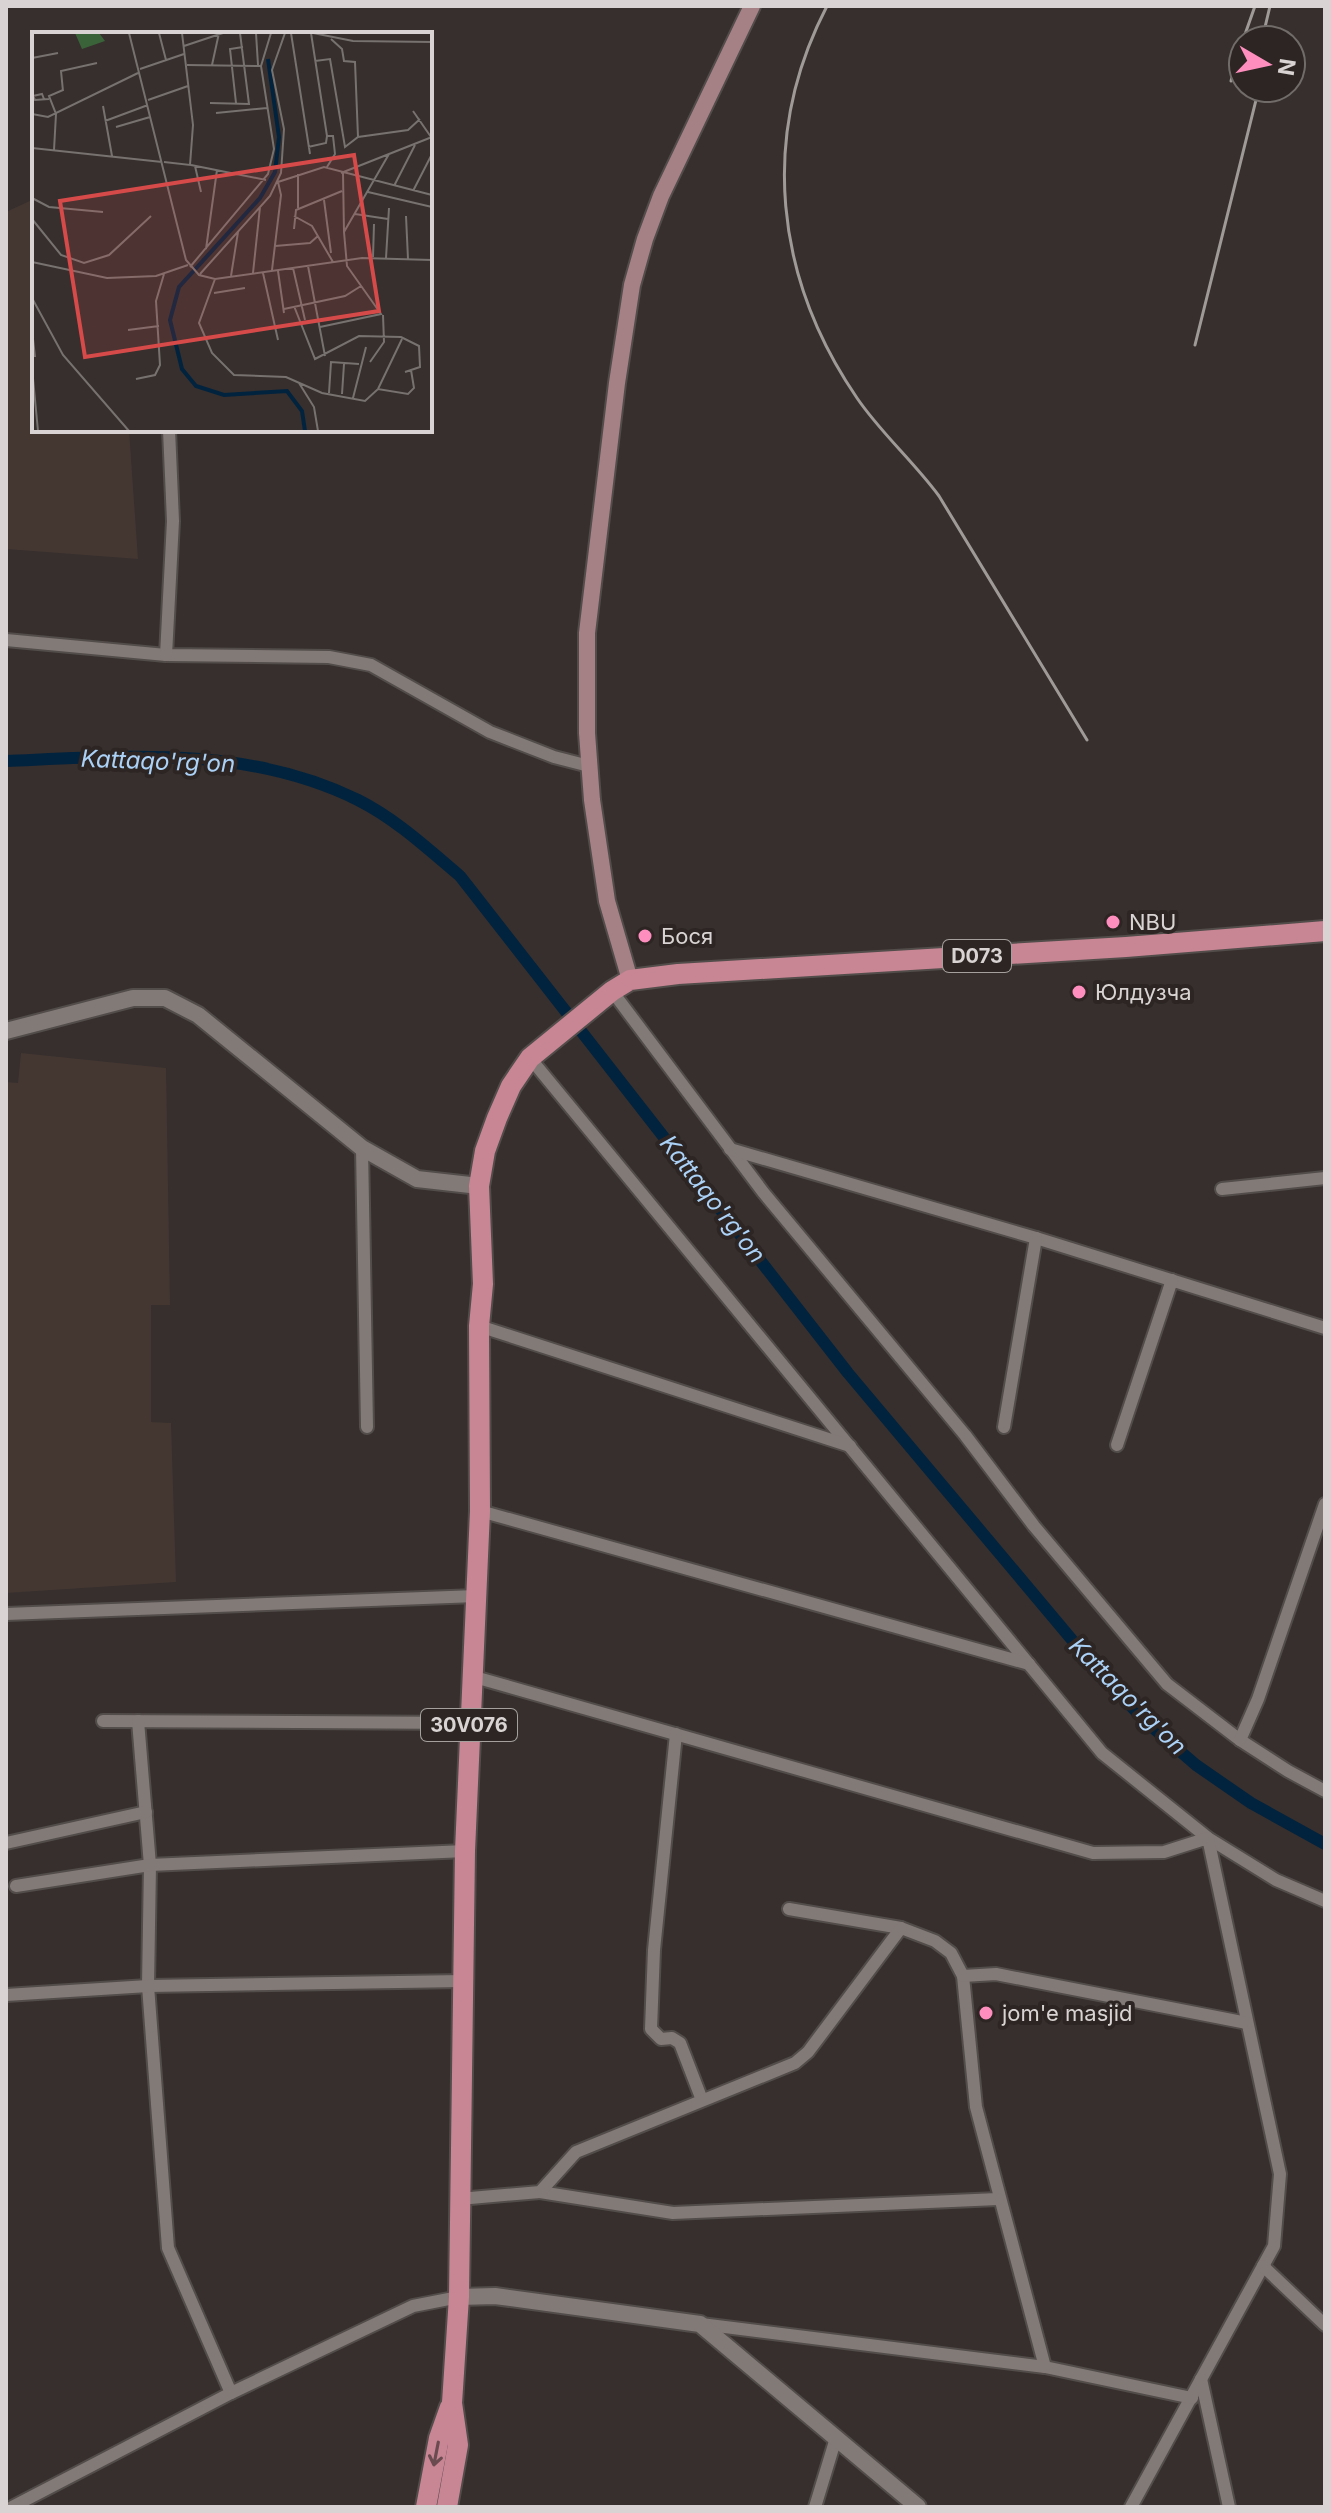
<svg xmlns="http://www.w3.org/2000/svg" width="1331" height="2513" font-family="Inter,sans-serif">
<style>
.built{fill:#443732}
.lines{fill:none;stroke-linecap:round;stroke-linejoin:round}
.canal{stroke:#02233e;stroke-width:12}
.minor-casing{stroke:#524c4a;stroke-width:16}
.tertiary-casing{stroke:#524c4a;stroke-width:20}
.secondary-casing{stroke:#524c4a;stroke-width:20}
.primary-casing{stroke:#524c4a;stroke-width:24}
.minor{stroke:#827a77;stroke-width:12}
.tertiary{stroke:#827a77;stroke-width:16}
.secondary{stroke:#a58085;stroke-width:16}
.primary{stroke:#c88594;stroke-width:20}
.rail{stroke:#9f9998;stroke-width:3}
.oneway{stroke:#6a4b50}
.poi-dot{fill:#fe8ebd;stroke:#2c2523;stroke-width:3}
.labels{text-anchor:middle;dominant-baseline:central;stroke-width:8;stroke-linejoin:round;paint-order:stroke}
.shield{fill:#2c2523;stroke:#a5a09e;stroke-width:2}
.shield-label{font-size:20px;font-weight:bold;fill:#d9d4d3}
.poi-label{font-size:22px;fill:#d9d4d3;stroke:#2c2523;text-anchor:start}
.water-label{font-size:24px;font-style:italic;fill:#abd1f6;stroke:#2c2523}
.inset-river{fill:none;stroke:#02233e;stroke-width:4}
.inset-road{fill:none;stroke:#77716f;stroke-width:2}
.view{fill:#d74a4a;fill-opacity:0.15;stroke:#d74a4a;stroke-width:4}
.inset-edge{fill:none;stroke:#d9d4d3;stroke-width:4}
</style>
<rect width="100%" height="100%" fill="#362f2d"/>
<g class="built">
<path d="M34,199v231h95l9,129 -132,-10v-337z"/>
<path d="M21,1053l145,15 4,237h-19v117l20,1 5,159 -170,11v-511l12,1z"/>
</g>
<g class="lines">
<path class="canal" d="M6,761c119,-5 241,-16 352,39 38,19 70,49 102,76l388,497 251,299 45,48 52,45 55,38 74,41"/>
<g class="minor-casing">
<g id="minor">
<path d="M6,640l160,15 163,2 42,8 119,67 64,25 35,9"/>
<path d="M166,655l7,-134 -4,-91"/>
<path d="M612,991l151,201 202,243 69,91 133,158 73,56 48,31 37,20"/>
<path d="M530,1058l572,695 106,85 68,42 49,21"/>
<path d="M362,1148l5,279"/>
<path d="M730,1149l306,89 289,90"/>
<path d="M1222,1189l103,-11"/>
<path d="M479,1326l371,120"/>
<path d="M1004,1427l32,-189"/>
<path d="M1117,1445l55,-165"/>
<path d="M480,1511l549,153"/>
<path d="M6,1614l470,-18"/>
<path d="M471,1676l622,177 71,-1 44,-14 72,336 -6,72 -143,261"/>
<path d="M103,1721l366,2"/>
<path d="M138,1721l12,144 -2,121 20,262 63,145"/>
<path d="M676,1734l-22,216 -3,79 10,10 11,-1 8,5 22,57"/>
<path d="M1240,1740l18,-41 67,-195"/>
<path d="M6,1843l140,-31"/>
<path d="M16,1886l134,-21 315,-14"/>
<path d="M789,1909l112,19 34,13 16,12 12,23 13,131 69,260"/>
<path d="M963,1976l33,-2 251,49"/>
<path d="M6,1995l142,-9 315,-5"/>
<path d="M540,2192l133,21 325,-14"/>
<path d="M459,2199l81,-7 36,-40 219,-89 13,-11 93,-124"/>
<path d="M1263,2266l62,59"/>
<path d="M701,2324l344,43 147,31"/>
<path d="M1201,2379l28,128"/>
<path d="M12,2507l219,-114 182,-87 46,-9"/>
<path d="M815,2507l21,-69"/>
</g>
</g>
<g class="tertiary-casing">
<g id="tertiary">
<path d="M6,1031l127,-33h32l33,17 164,133 55,31 62,7"/>
<path d="M459,2297l36,-1 205,28 218,183"/>
</g>
</g>
<g class="secondary-casing">
<path id="secondary" d="M630,980l-23,-79 -15,-101 -5,-67v-100l30,-250 15,-98 13,-46 16,-43 91,-190"/>
</g>
<g class="primary-casing">
<g id="primary">
<path d="M426,2507l13,-69 11,-31"/>
<path d="M447,2507l11,-62 -6,-42 7,-106 6,-446 15,-340 -1,-185 4,-42 -4,-98 6,-35 12,-33 14,-32 19,-28 82,-67 18,-11 48,-6 448,-27 199,-16"/>
</g>
</g>
<use href="#minor" class="minor"/>
<use href="#tertiary" class="tertiary"/>
<use href="#secondary" class="secondary"/>
<use href="#primary" class="primary"/>
<g class="rail">
<path d="M827,6c-68,131 -52,272 30,392 23,34 57,64 82,98l148,244"/>
<path d="M1243,40l12,-34"/>
<path d="M1262,40l8,-34"/>
<path d="M1231,81l12,-41"/>
<path d="M1195,345l64,-257"/>
</g>
</g>
<defs><path id="oneway-shaft" d="M-6 0H5M1.5-3L5.5 0L1.5 3" fill="none" stroke-width="1.6" stroke-linecap="round" stroke-linejoin="round" transform="scale(2)"/></defs>
<use class="oneway" href="#oneway-shaft" transform="translate(436 2454) rotate(101)"/>
<g class="poi-dot">
<circle cx="1113" cy="922" r="8"/>
<circle cx="645" cy="936" r="8"/>
<circle cx="1079" cy="992" r="8"/>
<circle cx="986" cy="2013" r="8"/>
</g>
<g class="labels">
<g class="shield">
<rect x="943" y="940" width="68" height="32" rx="6"/>
<rect x="421" y="1709" width="96" height="32" rx="6"/>
</g>
<g class="shield-label">
<text x="977" y="956">D073</text>
<text x="469" y="1725">30V076</text>
</g>
<g class="poi-label">
<text x="1129" y="922">NBU</text>
<text x="661" y="936">Бося</text>
<text x="1095" y="992">Юлдузча</text>
<text x="1002" y="2013">jom'e masjid</text>
</g>
<g class="water-label">
<text transform="translate(158 761) rotate(2)">Kattaqo'rg'on</text>
<text transform="translate(713 1199) rotate(52)">Kattaqo'rg'on</text>
<text transform="translate(1128 1696) rotate(45)">Kattaqo'rg'on</text>
</g>
</g>
<g transform="translate(32 32)">
<rect width="400" height="400" fill="#362f2d"/>
<path d="M43,1h24l6,8 -23,8z" fill="#3b633a"/>
<path class="inset-river" d="M236,27l11,78 -4,35 -15,26 -81,89 -9,33 12,49 14,17 28,9 63,-4 15,20 3,20"/>
<path class="inset-road" d="M97,1l57,227 13,15 16,4 147,-21 70,2M127,1l7,27M224,1l2,32M259,1l19,121M279,1l16,103h6l2,18 -8,13M281,1l40,8 79,1M299,7l11,10 2,12 11,1 3,75M152,14l39,-13M0,26l26,-5M283,29l15,-2 15,88 13,-10 50,-7 12,-11M155,33l74,1M180,33l7,-32M108,37l44,-15M31,59l-2,-20 36,-8M12,67l-2,-5 -9,2 2,4 14,-1M116,68l40,-14M178,71l39,1 -9,-71M204,71l-6,-54 13,-2M71,74l9,50M381,79l18,26M184,81l51,-5M0,82l16,3 90,-44M73,89l43,-16M84,95l34,-10M276,115l18,-4 1,-7M0,116l130,14M22,118l2,-36 -7,-18 14,-6M132,130l26,3 3,-40 -11,-92M159,133l75,15M163,134l6,26M309,141l91,-36M311,141l1,59M362,154l21,-41M381,159l19,-37M336,160l64,15M0,166l17,9 54,5M292,168l7,53M266,176v-34M323,182l33,5M262,184l18,10 21,36M374,184l2,43M0,187l29,36 23,8 25,-8 42,-39M262,197l2,-19 46,-19M243,214l35,-3 8,-7M174,217l11,-79M341,225l1,-33M354,226l3,-50M0,230l75,16 49,-2 32,-11M276,234l17,90M158,235l78,-93 6,-25 -13,-83 10,-33M261,236l12,52M240,238l9,-75 -3,-13 46,-15 108,28M246,239l6,42M221,241l7,-66M231,241l15,67M168,242l70,-78 11,-23 3,-44 -12,-59 13,-37M199,244l7,-44M183,247l-16,44 13,30 22,22 52,2 36,16 43,8 13,-12 30,5 6,-6 -3,-18M182,261l31,-5M0,266l31,57 66,76M262,274l21,53 44,-23 42,1 18,9 1,21 -15,5M252,277l61,-13 16,-10M288,295l61,-13 -34,-48 -3,-34 45,-78M0,298l3,27M96,298l31,-4M338,330l14,-20 -1,-27M0,336l6,63M104,347l19,-4 5,-10 -4,-64 8,-27M267,351l15,24 4,24M346,357l24,-50M297,361l2,-31 28,2M310,362l2,-30M321,366l13,-51"/>
<path class="view" d="M322,123l25,156 -294,46 -25,-156z"/>
<rect width="400" height="400" class="inset-edge"/>
</g>
<rect width="1331" height="2513" fill="none" stroke="#d9d4d3" stroke-width="16"/>
<g transform="translate(1267 64) rotate(99)"><circle r="38" fill="#2c2523" stroke="#716b69" stroke-width="2"/>
<path d="M0-6L14 30L0 20L-14 30Z" fill="#fe8ebd"/>
<text y="-12" font-size="22" font-weight="bold" text-anchor="middle" fill="#d9d4d3">N</text>
</g>
</svg>
